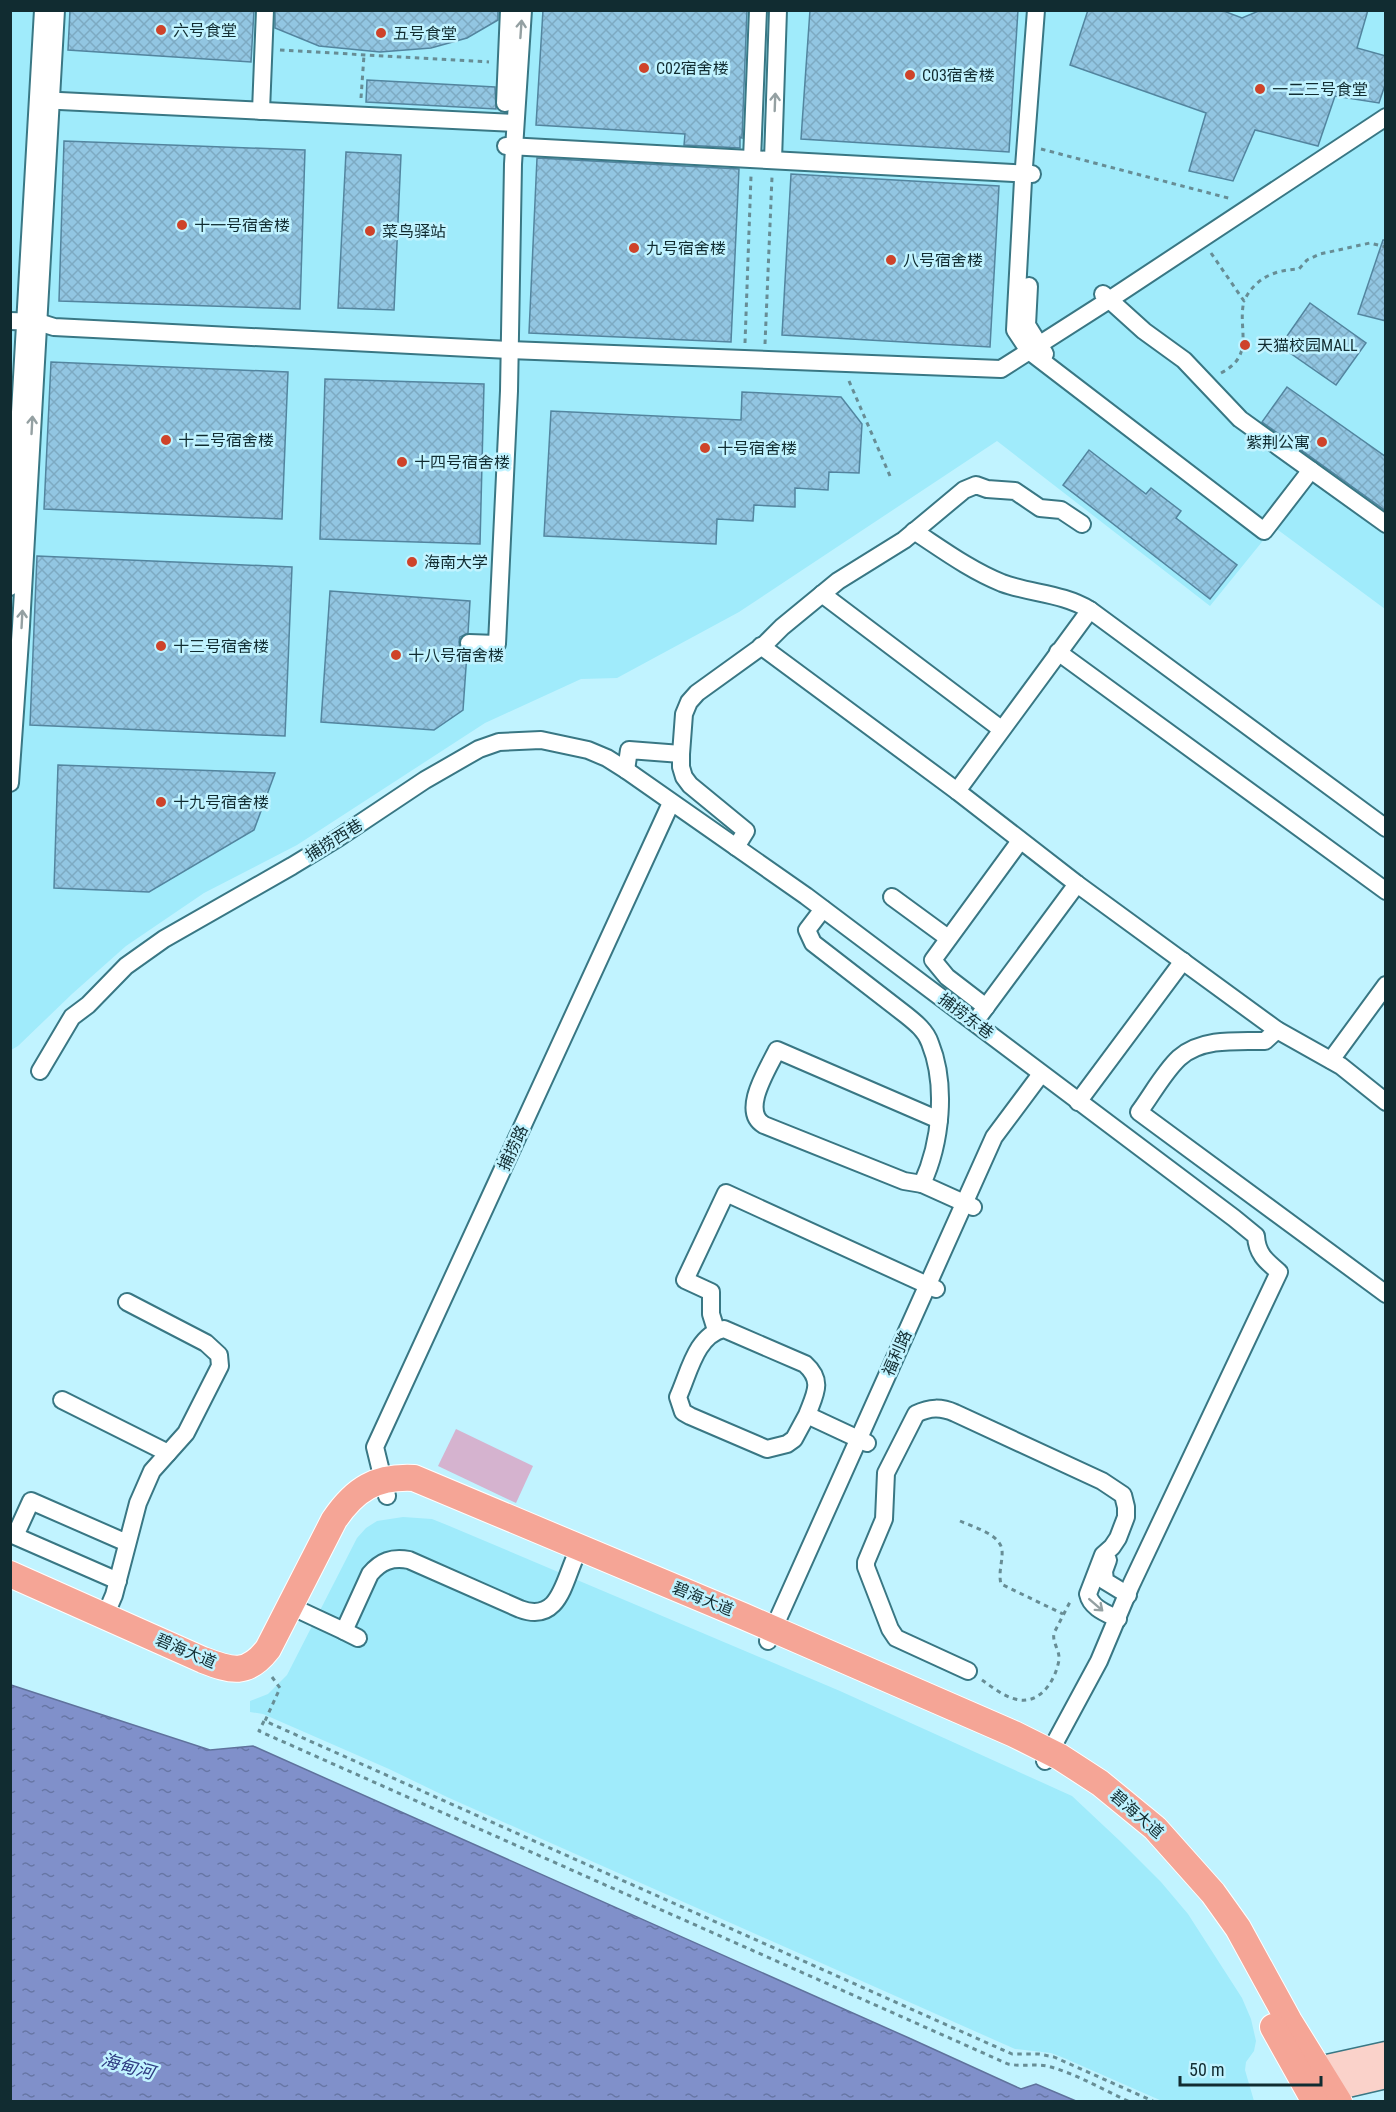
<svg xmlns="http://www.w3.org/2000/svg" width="1396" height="2112" font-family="'Roboto Condensed','Noto Sans SC',sans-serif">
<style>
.built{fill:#a0ebfb}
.garden{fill:#d5b3cf}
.water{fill:url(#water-ripples);stroke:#5f729c;stroke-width:1.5}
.building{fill:url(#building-cross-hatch);stroke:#53859f;stroke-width:1.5}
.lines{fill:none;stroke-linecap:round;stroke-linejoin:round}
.minor-casing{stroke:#397784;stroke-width:20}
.secondary-casing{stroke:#397784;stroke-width:27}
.primary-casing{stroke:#fff;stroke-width:28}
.path{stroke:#678d95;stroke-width:3;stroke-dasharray:4.5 4.5;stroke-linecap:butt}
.minor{stroke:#fff;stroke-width:16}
.secondary{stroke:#fad2ca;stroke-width:24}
.primary{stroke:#f5a596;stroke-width:26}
.oneway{stroke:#94a0a2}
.poi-dot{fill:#ce432a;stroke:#c1f3ff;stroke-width:2}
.labels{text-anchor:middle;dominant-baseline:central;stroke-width:5;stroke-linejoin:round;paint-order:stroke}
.poi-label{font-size:16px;fill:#112c31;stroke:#c1f3ff;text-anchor:start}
.street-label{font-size:16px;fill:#112c31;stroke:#c1f3ff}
.water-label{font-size:18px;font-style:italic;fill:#2f3b82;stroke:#c1f3ff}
</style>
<defs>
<pattern id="water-ripples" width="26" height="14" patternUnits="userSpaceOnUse" patternTransform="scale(1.5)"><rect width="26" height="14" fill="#8090ca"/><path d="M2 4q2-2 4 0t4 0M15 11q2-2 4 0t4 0" fill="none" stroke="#6776a5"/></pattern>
<pattern id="building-cross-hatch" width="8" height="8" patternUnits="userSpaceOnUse" patternTransform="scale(1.5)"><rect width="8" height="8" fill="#92c6e2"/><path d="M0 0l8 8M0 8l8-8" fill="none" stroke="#7daac2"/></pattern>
</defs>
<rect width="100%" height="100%" fill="#c1f3ff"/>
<g class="built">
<path d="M11,11h1374v598l-111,-82 -64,79 -213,-165 -258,171 -122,66 -36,1 -96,44 -188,122 -93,48 -78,53 -54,48 -54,52 -7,4z"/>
<path d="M403,1517l29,2 15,6 393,166 232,105 49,46 40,40 27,32 54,84 9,21 5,22 -2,10 -8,11 -1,8 9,31h-92l-98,-43 -13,-5 -36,-4 -568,-252 -58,-28 -126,-55 -13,-2v-11l18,-7 19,-19 70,-137 9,-10 11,-7z"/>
</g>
<path class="garden" d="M456,1429l77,37 -17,37 -78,-37z"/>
<path class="water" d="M11,1685l199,65 43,-4 656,292 112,51 15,-5 40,17h-1065z"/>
<g class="building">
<path d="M70,10h184l-3,52 -183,-12z"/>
<path d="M275,10h223v10l-31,18 -36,10 -51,4 -61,-6 -44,-18z"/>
<path d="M543,10h204l-5,128 -2,-1v11l-56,-3 1,-11 -149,-9z"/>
<path d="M810,10h208l-9,142 -208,-13z"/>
<path d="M1088,10h133l21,8 19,-8h107l-11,38 29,8v26l-7,21 -44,-7 -17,50 -63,-16 -22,51 -44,-10 17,-58 -136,-48z"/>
<path d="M367,80l128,7 1,22 -130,-7z"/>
<path d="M64,141l241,9 -5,159 -241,-8z"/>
<path d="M346,152l55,3 -7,155 -56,-2z"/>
<path d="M537,158l202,11 -8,173 -202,-9z"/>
<path d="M791,174l208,12 -9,161 -208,-12z"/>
<path d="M1383,240h3v81l-28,-7z"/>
<path d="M1310,303l56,40 -30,42 -56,-39z"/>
<path d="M51,362l237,10 -6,147 -238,-10z"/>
<path d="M325,379l159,5 -4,160 -160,-5z"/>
<path d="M1287,387l99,70v54l-124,-89z"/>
<path d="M742,392l99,5 21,27 -3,49 -30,-1 -1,18 -33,-2v19l-41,-2 -1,16 -36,-2 -1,25 -172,-8 7,-125 190,9z"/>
<path d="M1089,450l57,44 5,-6 30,23 -5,7 61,47 -27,34 -147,-114z"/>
<path d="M37,556l255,11 -7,169 -255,-11z"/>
<path d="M330,591l140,10 -2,32 -8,4 -1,5 1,6 7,5 -4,57 -29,20 -113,-8z"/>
<path d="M58,765l217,8 -21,57 -105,62 -95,-4z"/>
</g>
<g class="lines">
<g class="minor-casing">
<g id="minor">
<path d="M1036,10l-13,170 -8,150 14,21 235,180 47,-61"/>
<path d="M39,100l476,23"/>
<path d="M505,103l4,-93"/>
<path d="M261,111l4,-101"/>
<path d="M506,146l526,28"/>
<path d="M752,159l6,-149"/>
<path d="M773,160l5,-150"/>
<path d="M1029,286l-2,39 18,29"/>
<path d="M1103,294l41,37 40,29 56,59 146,105"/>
<path d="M10,321l28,1 16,5 455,23 492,19 108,-69 277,-183"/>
<path d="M914,531c29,19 56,39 88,52 30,11 60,10 88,27l296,218"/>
<path d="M10,587l33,-577"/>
<path d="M822,594l179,135"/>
<path d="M469,643l28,1 12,-253 4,-227 10,-154"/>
<path d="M761,646l196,145 120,93 200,146 64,36 45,36"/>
<path d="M1058,652l328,239"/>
<path d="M626,770l3,-20 52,4"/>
<path d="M10,783l11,-157 35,-616"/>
<path d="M957,791l133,-181"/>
<path d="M736,847l10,-16 -56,-46 -6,-8 -3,-10v-13l3,-40 5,-12 8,-9 68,-49 17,-17 56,-46 66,-41 60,-50 12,-5 11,4 28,2 25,17 21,2 21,14"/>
<path d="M892,897l56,41"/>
<path d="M823,909l-16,21 6,13 93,72c10,8 20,16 24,28 17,42 11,100 -8,141l51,23"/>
<path d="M986,1007l-39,-30 -14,-17 87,-119"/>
<path d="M980,1015l97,-131"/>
<path d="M1277,1030l-12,11c-28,0 -64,-3 -86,17 -15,14 -28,38 -40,54l247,182"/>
<path d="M1331,1060l55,-75"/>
<path d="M40,1071l32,-54 16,-12 38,-39 38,-27 128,-73 46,-28 87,-58 54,-31 20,-7 42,-2 47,10 19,8 19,12 180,126 428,322 22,18c1,18 10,25 23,36l-148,313 -32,76 -54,100"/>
<path d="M1078,1102l105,-141"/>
<path d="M922,1184l-18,-3 -140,-56c-24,-14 4,-56 13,-75l162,70"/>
<path d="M716,1330l-5,-16v-22l-26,-12 41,-87 210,96"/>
<path d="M62,1400l106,53"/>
<path d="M807,1415l-13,24 -7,5 -20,5 -77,-33 -7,-4 -5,-15c11,-24 18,-62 46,-68l81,35c19,17 10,30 2,51l60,28"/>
<path d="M387,1496l-12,-49 296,-644"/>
<path d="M1108,1560l-4,11 1,10 23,14"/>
<path d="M118,1581l-103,-45 16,-35 96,42"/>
<path d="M301,1611l43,20 26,-57c11,-13 22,-17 39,-14l111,49c37,14 43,-23 54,-49"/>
<path d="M105,1616l9,-21 24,-92 14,-32 34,-38 34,-67 -1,-11 -13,-12 -79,-41"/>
<path d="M344,1631l14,7"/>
<path d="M768,1641l226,-504 47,-63"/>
<path d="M968,1671l-72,-33 -6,-9 -24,-62v-5l18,-43 2,-46 30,-59c14,-7 25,-7 39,-1l147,68 21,14 3,12v10l-8,21 -6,9 -9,8 -15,39c3,14 18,19 30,25"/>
</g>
</g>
<g class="secondary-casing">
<g id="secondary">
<path d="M1300,2073l86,-19"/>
<path d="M1313,2093l73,-17"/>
</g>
</g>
<g class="primary-casing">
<g id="primary">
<path d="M10,1574l193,86c29,11 44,16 65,-11l66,-129c21,-31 42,-44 80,-42l329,138 271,118 46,23 40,26 55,45 58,65 25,35 51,93 50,81"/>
<path d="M1273,2027l42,75"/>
</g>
</g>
<g class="path">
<path d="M280,50l209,12"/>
<path d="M361,98l3,-43"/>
<path d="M1041,149l191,50"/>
<path d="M1211,253l33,48c11,-23 30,-31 55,-32l8,-9 13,-6 50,-11 16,4"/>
<path d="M745,343l6,-167"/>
<path d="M765,344l7,-167"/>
<path d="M1221,373c35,-18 16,-44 23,-72"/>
<path d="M849,381l41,95"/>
<path d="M960,1521c13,6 40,13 42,29 1,11 -4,22 -1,34l62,30"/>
<path d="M272,1677l8,11 -15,33 747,333h27l15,3 101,45"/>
<path d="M982,1680c10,7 21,16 33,19 24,7 40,-17 44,-39 1,-10 -7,-17 -5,-27l17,-33"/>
<path d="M264,1721l-5,10 749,333c15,3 29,-1 43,3 27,8 53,23 79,35"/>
</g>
<use href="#minor" class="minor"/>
<use href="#secondary" class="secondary"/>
<use href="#primary" class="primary"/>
</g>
<defs><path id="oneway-shaft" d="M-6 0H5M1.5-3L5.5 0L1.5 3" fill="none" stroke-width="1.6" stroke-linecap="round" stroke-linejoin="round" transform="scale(1.5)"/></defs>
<g class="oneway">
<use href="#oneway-shaft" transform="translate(521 29) rotate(-86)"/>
<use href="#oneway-shaft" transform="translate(775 102) rotate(-88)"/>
<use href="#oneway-shaft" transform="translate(32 425) rotate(-87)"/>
<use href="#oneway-shaft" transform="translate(22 619) rotate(-87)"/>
<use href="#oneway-shaft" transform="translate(1096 1605) rotate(41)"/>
</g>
<g class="poi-dot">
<circle cx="161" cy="30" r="6"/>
<circle cx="381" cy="33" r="6"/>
<circle cx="644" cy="68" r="6"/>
<circle cx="910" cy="75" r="6"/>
<circle cx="1260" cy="89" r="6"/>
<circle cx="182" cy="225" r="6"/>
<circle cx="370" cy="231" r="6"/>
<circle cx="634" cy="248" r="6"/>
<circle cx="891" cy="260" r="6"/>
<circle cx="1245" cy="345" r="6"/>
<circle cx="166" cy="440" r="6"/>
<circle cx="1322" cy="442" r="6"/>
<circle cx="705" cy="448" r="6"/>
<circle cx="402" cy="462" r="6"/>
<circle cx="412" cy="562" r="6"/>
<circle cx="161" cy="646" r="6"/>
<circle cx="396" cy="655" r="6"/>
<circle cx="161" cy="802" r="6"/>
</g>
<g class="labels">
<g class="poi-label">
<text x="173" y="30">六号食堂</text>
<text x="393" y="33">五号食堂</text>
<text x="656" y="68">C02宿舍楼</text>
<text x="922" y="75">C03宿舍楼</text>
<text x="1272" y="89">一二三号食堂</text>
<text x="194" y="225">十一号宿舍楼</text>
<text x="382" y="231">菜鸟驿站</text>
<text x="646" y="248">九号宿舍楼</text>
<text x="903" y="260">八号宿舍楼</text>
<text x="1257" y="345">天猫校园MALL</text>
<text x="178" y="440">十二号宿舍楼</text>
<text x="1310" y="442" text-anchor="end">紫荆公寓</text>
<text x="717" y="448">十号宿舍楼</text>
<text x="414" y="462">十四号宿舍楼</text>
<text x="424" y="562">海南大学</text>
<text x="173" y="646">十三号宿舍楼</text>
<text x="408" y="655">十八号宿舍楼</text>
<text x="173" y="802">十九号宿舍楼</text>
</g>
<g class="street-label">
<text transform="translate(334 840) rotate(-32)">捕捞西巷</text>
<text transform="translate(966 1016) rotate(37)">捕捞东巷</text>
<text transform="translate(513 1148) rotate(-65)">捕捞路</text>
<text transform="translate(897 1353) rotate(-66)">福利路</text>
<text transform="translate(703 1599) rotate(22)">碧海大道</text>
<text transform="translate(186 1651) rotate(23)">碧海大道</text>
<text transform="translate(1137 1814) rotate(41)">碧海大道</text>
</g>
<g class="water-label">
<text transform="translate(128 2066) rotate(15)">海甸河</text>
</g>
</g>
<rect width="1396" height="2112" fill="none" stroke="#112c31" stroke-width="24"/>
<path d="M1180 2076v9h141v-9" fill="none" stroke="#112c31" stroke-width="3"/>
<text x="1189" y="2076" font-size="18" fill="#112c31" stroke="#c1f3ff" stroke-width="4.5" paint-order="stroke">50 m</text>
</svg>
